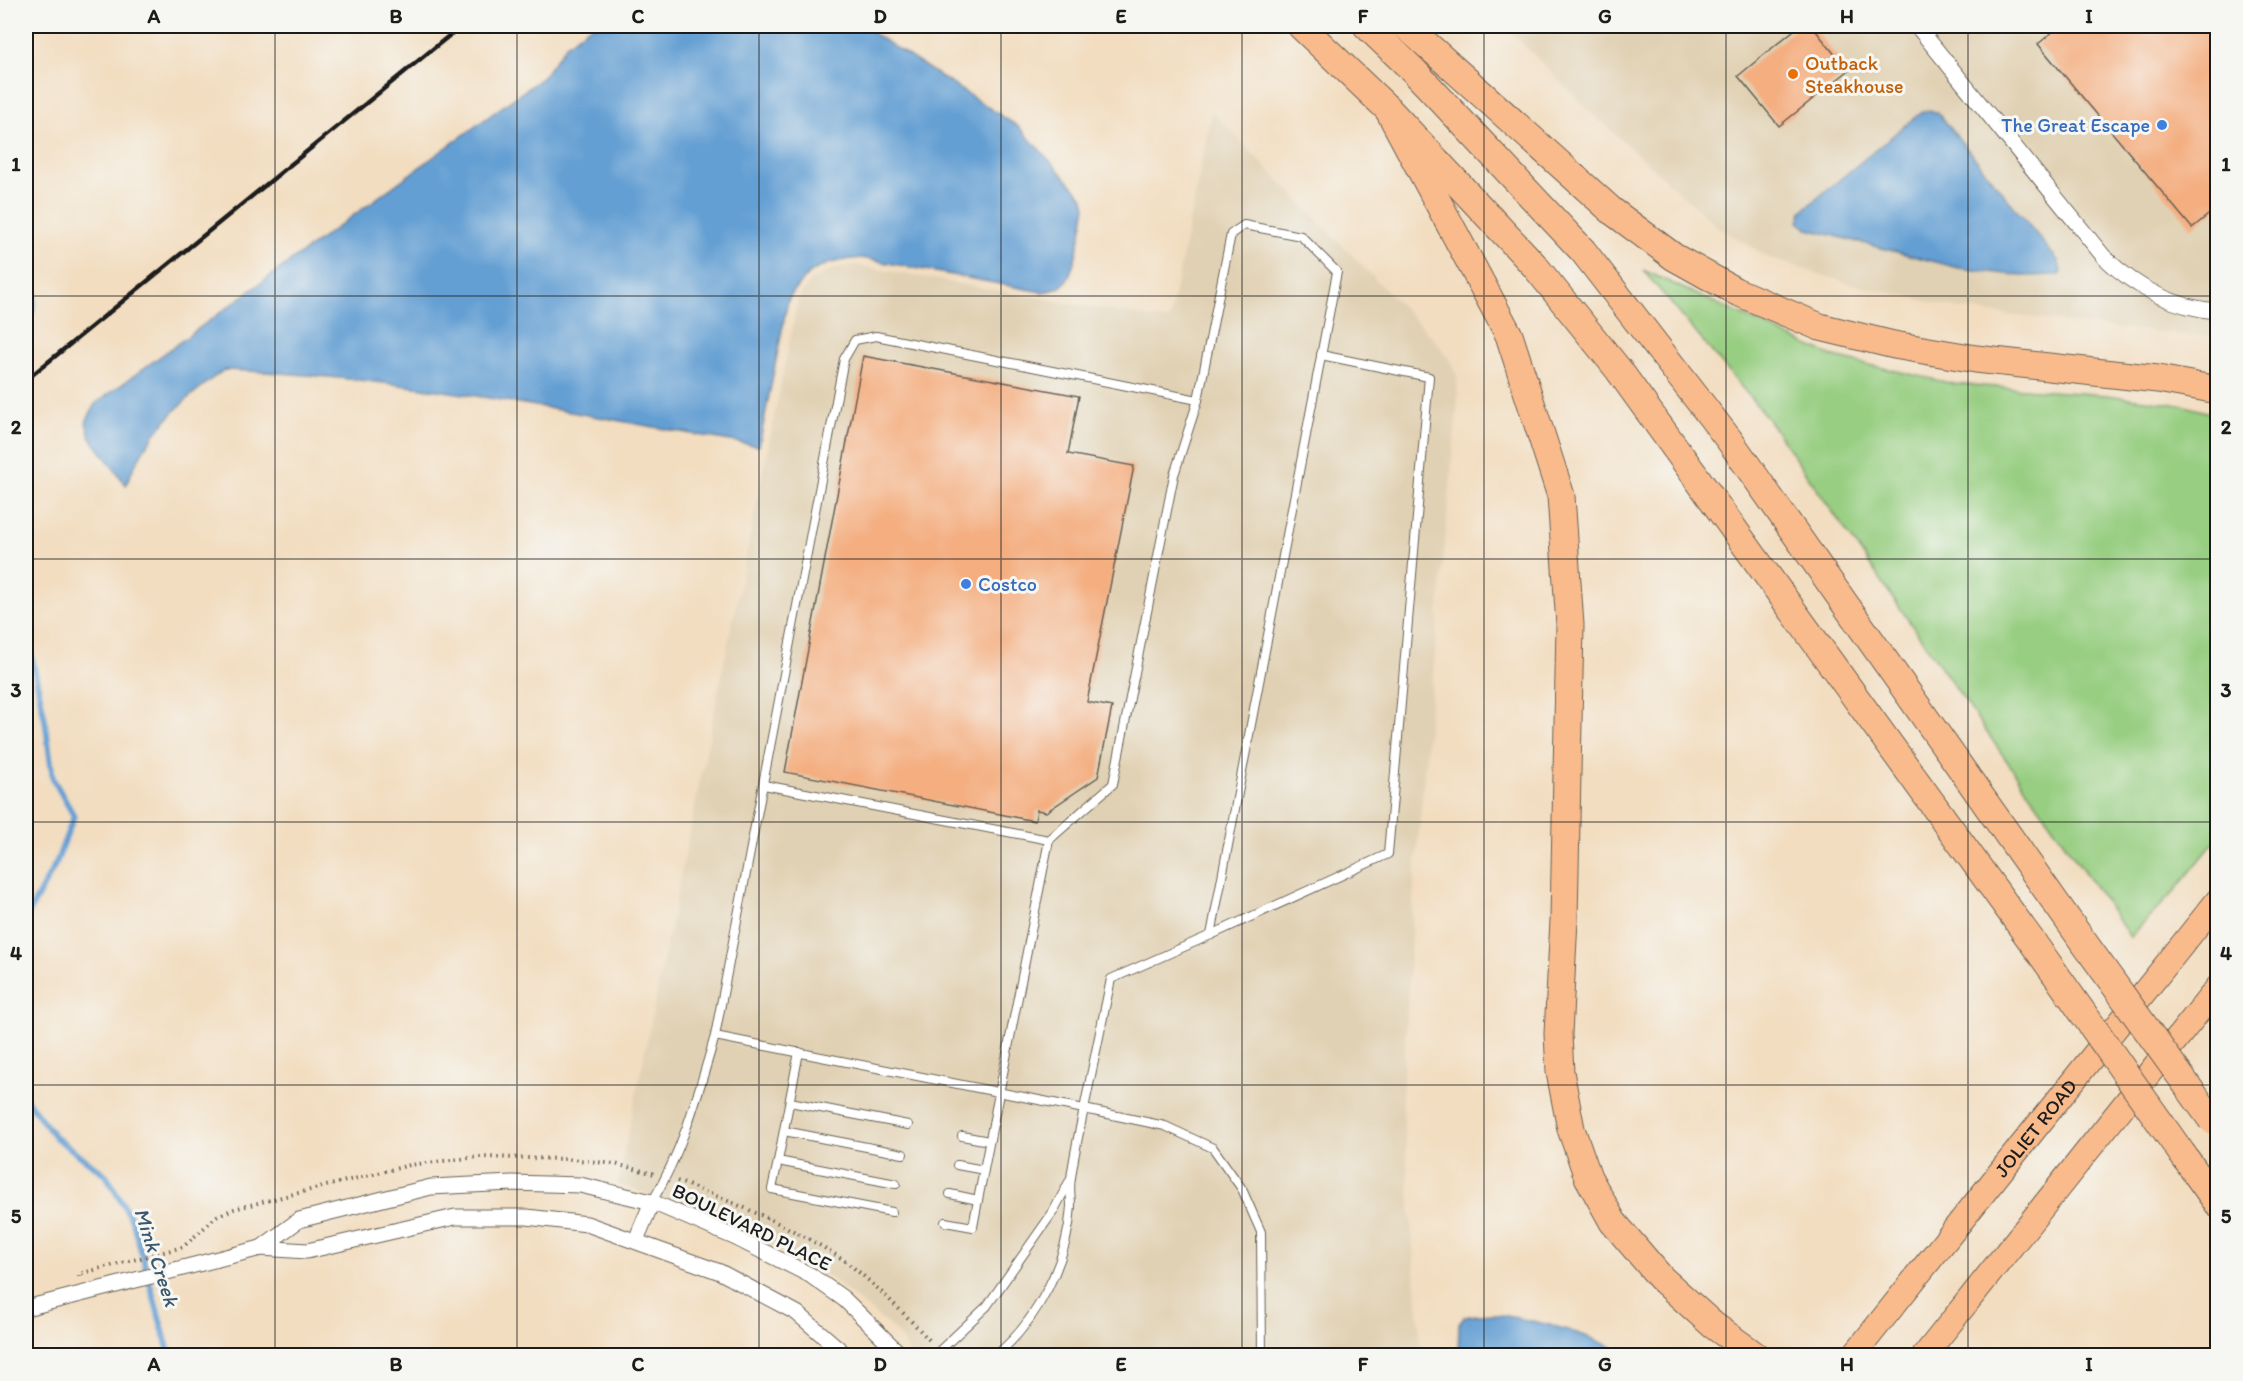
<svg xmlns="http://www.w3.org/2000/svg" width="2243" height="1381" font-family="Itim,sans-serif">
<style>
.built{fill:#e1d1b4}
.green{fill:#97ce81;stroke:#5a754e;stroke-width:1.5}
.water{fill:#639fd3;stroke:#405e78;stroke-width:1.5}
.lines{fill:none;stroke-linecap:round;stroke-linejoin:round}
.stream{stroke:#639fd3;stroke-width:6}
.building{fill:#f4ae80}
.lane-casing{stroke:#676055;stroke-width:10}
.street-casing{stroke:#676055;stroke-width:17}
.primary-casing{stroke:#676055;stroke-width:26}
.highway-casing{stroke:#676055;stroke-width:29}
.path{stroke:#676055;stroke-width:4;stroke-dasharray:1.5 4.5;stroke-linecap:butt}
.lane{stroke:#fff;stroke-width:8}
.street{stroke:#fff;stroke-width:15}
.primary{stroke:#fabb8c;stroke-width:24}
.highway{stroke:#fabb8c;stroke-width:27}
.rail{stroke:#1c1c1c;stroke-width:4.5}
.highway-bridge-casing{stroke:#676055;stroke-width:29;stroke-linecap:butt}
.highway-bridge{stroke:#fabb8c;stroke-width:27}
.grid{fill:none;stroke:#1c1c1c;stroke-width:1.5;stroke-opacity:0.55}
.food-dot{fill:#e8710a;stroke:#f6f6f2;stroke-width:2}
.shop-dot{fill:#3f7fe0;stroke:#f6f6f2;stroke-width:2}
.labels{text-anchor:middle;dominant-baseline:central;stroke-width:6;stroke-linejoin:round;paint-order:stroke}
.food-label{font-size:20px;fill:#c56008;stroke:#f6f6f2;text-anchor:start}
.shop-label{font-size:20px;fill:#366cbe;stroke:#f6f6f2;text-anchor:end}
.street-label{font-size:20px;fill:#1c1c1c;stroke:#f6f6f2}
.water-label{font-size:21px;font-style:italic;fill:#3c576e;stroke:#f6f6f2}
.neatline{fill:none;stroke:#1c1c1c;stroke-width:2}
.grid-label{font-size:20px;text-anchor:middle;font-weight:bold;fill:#1c1c1c}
</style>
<rect width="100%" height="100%" fill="#f6f6f2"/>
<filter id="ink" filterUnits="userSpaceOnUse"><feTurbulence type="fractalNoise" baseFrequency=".0167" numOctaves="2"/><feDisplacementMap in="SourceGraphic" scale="12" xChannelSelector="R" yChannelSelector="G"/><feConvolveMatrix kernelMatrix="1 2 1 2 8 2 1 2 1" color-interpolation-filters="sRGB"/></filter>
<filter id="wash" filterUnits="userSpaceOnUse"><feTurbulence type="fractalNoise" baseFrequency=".008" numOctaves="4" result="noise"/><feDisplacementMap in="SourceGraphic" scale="24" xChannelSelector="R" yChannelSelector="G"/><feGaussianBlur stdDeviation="1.35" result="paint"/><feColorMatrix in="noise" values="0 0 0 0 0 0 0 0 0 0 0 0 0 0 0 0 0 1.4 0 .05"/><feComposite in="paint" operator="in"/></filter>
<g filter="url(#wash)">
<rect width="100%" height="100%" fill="#f2ddc0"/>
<g class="built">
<path d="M1505,26h712v311l-104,-9 -152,-19 -113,-26 -77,-24 -54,-33 -124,-112z"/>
<path d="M1212,112l222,227 17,22 6,15 1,22 -44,488 -12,208 19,261h-510l-14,-23 -73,-59 -95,-50 -111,-39 180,-884 13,-20 21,-10 22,-5 315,56z"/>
</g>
<path class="green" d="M1643,270l191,87 120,27 153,11 75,10 35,10v424l-44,54 -43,44 -365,-522z"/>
<g class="water">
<path d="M591,26h271l157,101 65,71 2,9c-4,18 -10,64 -22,77 -6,6 -15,7 -22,8l-180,-34c-37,3 -54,9 -74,42l-29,146c-178,-31 -354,-70 -535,-76 -44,31 -78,65 -98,115l-36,-48 -4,-15 9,-18 448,-327 23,-32z"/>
<path d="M1929,110l9,3 121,149 2,10 -2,3 -37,1 -63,-8 -151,-39 -9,-7 3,-11 118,-98z"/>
<path d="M1493,1314c49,7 92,18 135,41h-170l1,-31 6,-8z"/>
</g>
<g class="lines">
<g class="stream">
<path d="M26,263l2,1c7,23 10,40 -2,61"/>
<path d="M26,631l19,89 8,59 21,37 -17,45 -31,57"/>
<path d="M26,1099l29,38 51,38 27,47 37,134"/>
</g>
</g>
<g id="blocks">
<g class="building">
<path d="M1799,26h13l36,45 -69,55 -41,-50z"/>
<path d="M2060,26h158v181l-26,21 -154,-184z"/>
<path d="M863,356l216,40 -11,58 66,12 -47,236 25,5 -14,70 -52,35 -9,-2 -2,11 -250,-49z"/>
</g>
</g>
</g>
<g filter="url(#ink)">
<use href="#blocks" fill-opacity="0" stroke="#676055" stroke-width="1.5"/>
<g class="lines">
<g class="lane-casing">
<g id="lane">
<path d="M26,30l3,-4"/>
<path d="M764,785l285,55 -71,360 -28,-6"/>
<path d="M1049,840l64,-56 61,-309 24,-75"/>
<path d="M1211,935l177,-81 41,-477 -108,-22"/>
<path d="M715,1036l129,-677 11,-19 21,-4 322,64 33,-166 13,-9 57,11 36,36 -126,663 -100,44 -27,130 81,17 48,22 29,41 19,43 1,124"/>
<path d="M799,1052l-21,109 118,23"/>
<path d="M790,1102l118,23"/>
<path d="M784,1131l119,23"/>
<path d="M962,1136l27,5"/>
<path d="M778,1161l-6,28 120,23"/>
<path d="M957,1165l27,5"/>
<path d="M652,1202c31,-52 46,-108 63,-166l369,73c-5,23 -10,46 -13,69 -2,9 0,18 0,28 -3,54 -33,115 -76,150"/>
<path d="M945,1222l28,5 5,-27"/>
<path d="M934,1356l53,-50 66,-94 16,-30"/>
</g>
</g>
<g class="street-casing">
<g id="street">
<path d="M1917,26l187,231c31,30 70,51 114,54"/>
<path d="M636,1240l16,-38"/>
<path d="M261,1248l38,-28 132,-33 81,-4 68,2 72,17 82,35 76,38 34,24 58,57"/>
<path d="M26,1308l235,-60 46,3 148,-34h72l60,7 133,48 77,41 50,43"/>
</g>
</g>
<g class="primary-casing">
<g id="primary">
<path id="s1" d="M1853,1356l365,-456"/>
<path d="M1924,1356l294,-369"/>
</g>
</g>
<g class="highway-casing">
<g id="highway">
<path d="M1301,26l87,83 146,156 84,104 436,603"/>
<path d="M1367,26l47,45 169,180 147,190 350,496"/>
<path d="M1406,26l206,185 62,46 61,34 85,36 74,18 82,14 182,20 60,11"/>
<path d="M1388,109l121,226 52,161 9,129 -6,295 -6,114 2,38 11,57 17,48 25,45 48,56 52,47 43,31"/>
<path d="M2183,1155l35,49"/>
</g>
</g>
<g class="path">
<path d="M677,1181c56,21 112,44 162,76 27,18 70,61 92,85"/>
<path d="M79,1277v-3l104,-27 34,-31 17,-7 176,-44 67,-8 93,2 45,5 40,10"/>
</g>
<use href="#lane" class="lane"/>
<use href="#street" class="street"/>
<use href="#primary" class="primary"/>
<use href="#highway" class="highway"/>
<path class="rail" d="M26,380l435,-354"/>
<g class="highway-bridge-casing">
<g id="highway-bridge">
<path d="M2080,937l132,183"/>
<path d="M2054,972l129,183"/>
</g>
</g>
<use href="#highway-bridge" class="highway-bridge"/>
</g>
</g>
<path class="grid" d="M275,26v1330M517,26v1330M759,26v1330M1001,26v1330M1242,26v1330M1484,26v1330M1726,26v1330M1968,26v1330M26,296h2192M26,559h2192M26,822h2192M26,1085h2192"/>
<circle class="food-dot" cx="1793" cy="74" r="6"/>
<g class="shop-dot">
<circle cx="2162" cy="125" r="6"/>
<circle cx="966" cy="584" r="6"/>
</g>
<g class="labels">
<g class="food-label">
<text x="1805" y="63">Outback<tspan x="1805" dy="23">Steakhouse</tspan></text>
</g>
<g class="shop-label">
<text x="2150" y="125">The Great Escape</text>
<text x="978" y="584" text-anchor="start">Costco</text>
</g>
<g class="street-label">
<text stroke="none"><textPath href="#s1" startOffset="292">JOLIET ROAD</textPath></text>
<text transform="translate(752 1227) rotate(26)">BOULEVARD PLACE</text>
</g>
<g class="water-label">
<text transform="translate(157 1257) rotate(72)">Mink Creek</text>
</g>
</g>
<rect width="2243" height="1381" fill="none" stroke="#f6f6f2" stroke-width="66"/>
<rect x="33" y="33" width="2177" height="1315" class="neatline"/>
<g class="grid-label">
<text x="154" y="23">A</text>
<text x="396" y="23">B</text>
<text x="638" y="23">C</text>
<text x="880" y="23">D</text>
<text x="1121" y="23">E</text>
<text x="1363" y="23">F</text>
<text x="1605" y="23">G</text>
<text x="1847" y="23">H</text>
<text x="2089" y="23">I</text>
<text x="16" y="171">1</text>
<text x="2226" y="171">1</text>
<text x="16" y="434">2</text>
<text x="2226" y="434">2</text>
<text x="16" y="697">3</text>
<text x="2226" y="697">3</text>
<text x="16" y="960">4</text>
<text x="2226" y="960">4</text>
<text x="16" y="1223">5</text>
<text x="2226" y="1223">5</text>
<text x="154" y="1371">A</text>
<text x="396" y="1371">B</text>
<text x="638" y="1371">C</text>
<text x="880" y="1371">D</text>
<text x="1121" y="1371">E</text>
<text x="1363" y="1371">F</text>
<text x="1605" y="1371">G</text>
<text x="1847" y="1371">H</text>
<text x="2089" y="1371">I</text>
</g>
</svg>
